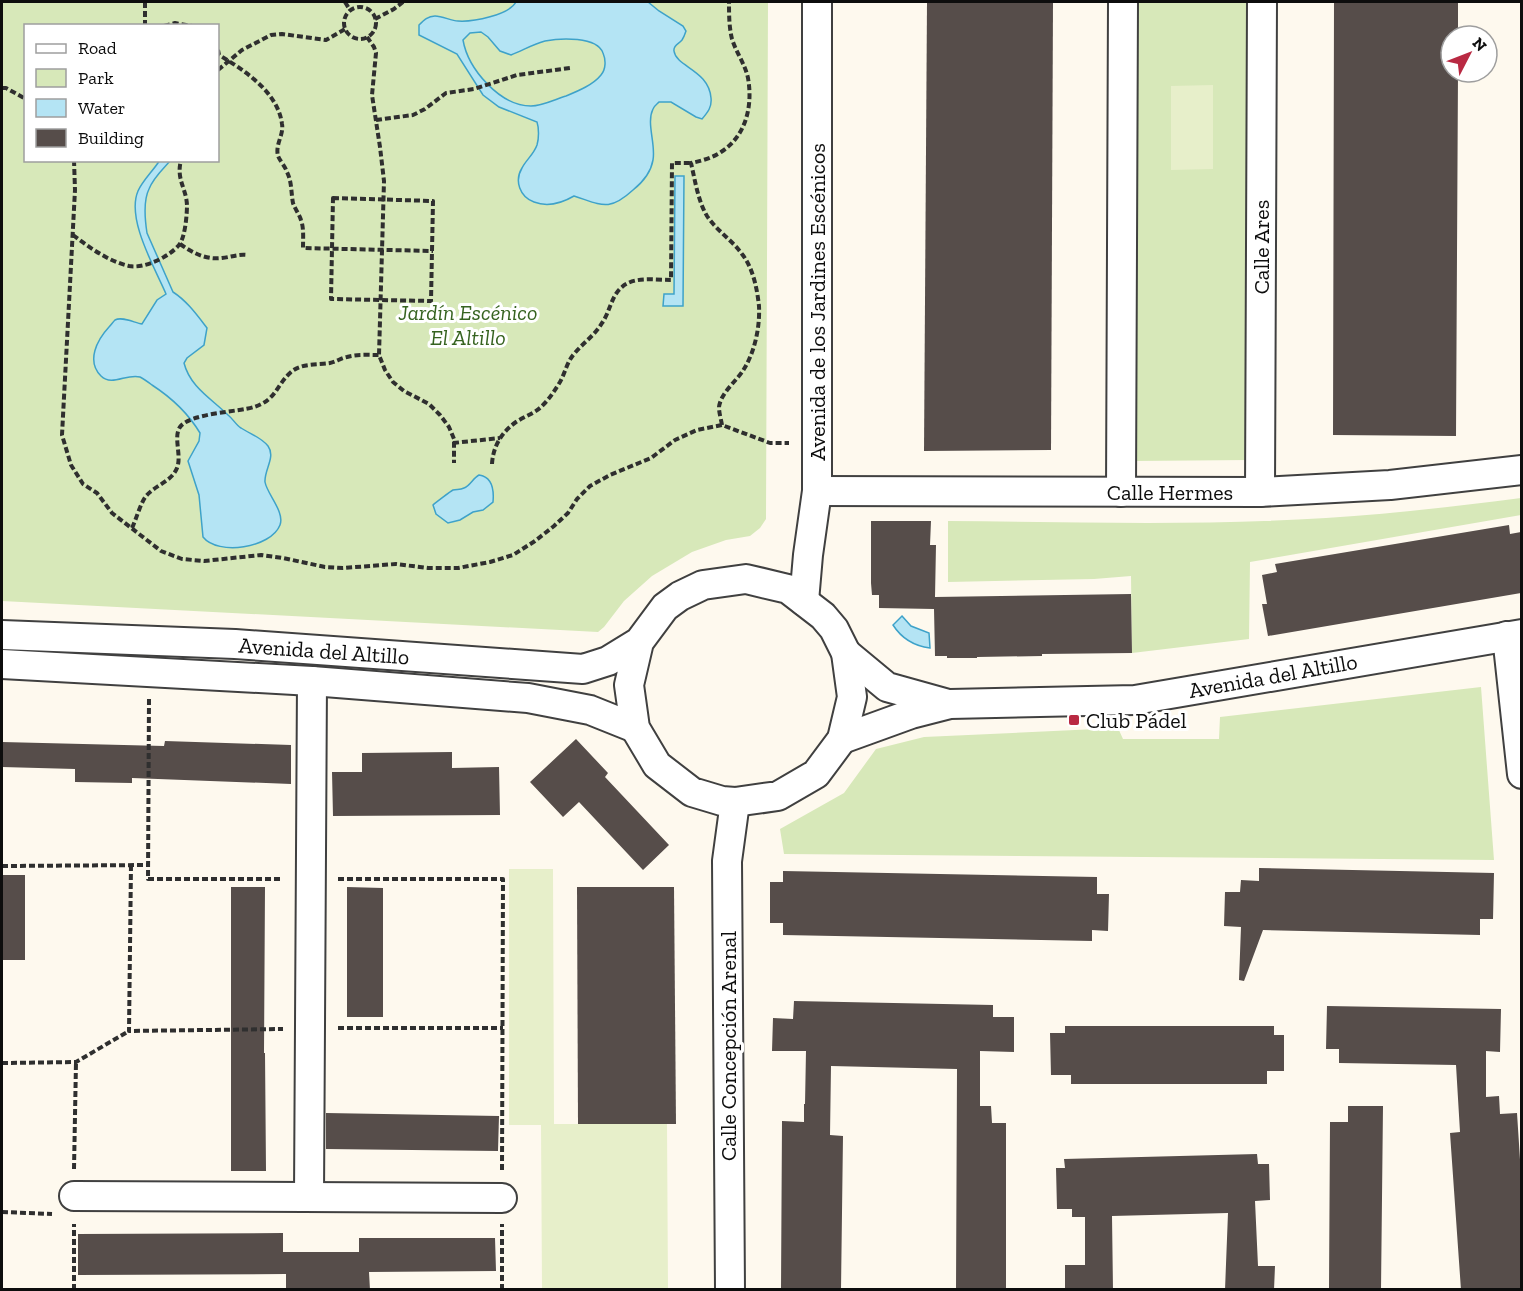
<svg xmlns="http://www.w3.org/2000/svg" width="1523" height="1291" font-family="'Zilla Slab',serif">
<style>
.green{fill:#d7e8b9;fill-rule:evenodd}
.pitch{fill:#e7efca}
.water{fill:#b4e4f4;stroke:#3ea2c9;stroke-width:1.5;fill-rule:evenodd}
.building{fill:#564d4a}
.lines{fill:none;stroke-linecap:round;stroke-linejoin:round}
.minor-casing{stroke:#404040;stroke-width:32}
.path{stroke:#2f2f2f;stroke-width:4;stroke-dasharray:6 3;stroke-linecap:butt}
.minor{stroke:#fff;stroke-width:28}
.poi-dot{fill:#b92942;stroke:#fff;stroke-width:2}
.labels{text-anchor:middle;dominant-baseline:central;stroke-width:6;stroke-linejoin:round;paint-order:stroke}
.street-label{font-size:22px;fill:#0d0d0d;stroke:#fff}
.park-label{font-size:22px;font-style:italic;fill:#366320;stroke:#fff}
.poi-label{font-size:22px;fill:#0d0d0d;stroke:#fff;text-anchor:start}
</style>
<rect width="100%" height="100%" fill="#fef9ee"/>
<g class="green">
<path d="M2,2h766l-2,517 -6,9 -10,8 -24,4 -34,12 -40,24 -28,25 -20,26 -6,5 -596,-31zM26,26h192v134h-192z"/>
<path d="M1134,2h116l-1,458 -116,1z"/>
<path d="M1521,498v17l-271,47 -1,77 -117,14 -1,-77 -37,3 -146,3v-61c126,1 253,5 378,-3 66,-4 131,-12 195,-20z"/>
<path d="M1481,687l13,173 -710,-6 -4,-25 64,-36 32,-44 48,-12 194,-9 5,11h96l1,-22z"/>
</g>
<g class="pitch">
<path d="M1213,85v84l-42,1v-84z"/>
<path d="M509,869h44l1,255h113l1,165h-126l-1,-164h-32z"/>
</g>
<g class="water">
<path d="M516,2h132l11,9 24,15 3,5c-1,3 -2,6 -4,9 -3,4 -9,5 -8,11 2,16 35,19 37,47 1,9 -3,14 -9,21l-6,-2 -25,-15h-12c-2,2 -5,4 -6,7 -7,14 3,35 0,51 -2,12 -10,22 -20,30 -24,22 -31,15 -59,6 -12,7 -27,11 -40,6 -14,-5 -20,-21 -12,-34 4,-8 12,-14 15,-23 2,-7 2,-17 0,-23l-38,-15 -16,-12 -26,-41 -38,-19v-10c5,-5 9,-9 16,-9 8,0 16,5 23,5 15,1 51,-6 58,-19zM481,32l7,5 12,14 11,4c11,-4 22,-11 34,-14 15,-3 52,-5 58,12 3,7 3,16 -2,22 -8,10 -23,16 -35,21 -10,3 -24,10 -35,10 -31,0 -63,-37 -68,-66l7,-7z"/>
<path d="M160,160l10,1c-7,8 -17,17 -21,28 -6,12 -4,31 -2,44l26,59c14,9 24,23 34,36l-3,17 -17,13 -3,5c6,24 28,36 44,52 5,4 8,10 13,13 9,6 20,9 27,18 8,11 -4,24 -3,36 2,12 20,30 15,43 -9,23 -62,31 -77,12l-4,-42 -11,-34 11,-20 1,-8c-12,-20 -28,-35 -48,-48 -4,-3 -8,-6 -12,-8 -13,-4 -28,10 -39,-1 -15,-15 -4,-36 8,-49 2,-2 4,-5 6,-7 7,-4 20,3 27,4l15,-24 9,-6c-11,-26 -40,-75 -28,-103 5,-11 15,-20 22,-31z"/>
<path d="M675,176h9l-1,130h-20l1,-12h10z"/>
<path d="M479,475c14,2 15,16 14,27l-10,8 -10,2 -13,8 -12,3 -12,-9 -3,-9c2,-2 18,-14 20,-15 4,-1 7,0 11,-2 6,-2 9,-10 15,-13z"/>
<path d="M902,616l9,10 18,7 1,15c-16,-2 -28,-9 -37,-23z"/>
</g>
<g class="building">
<path d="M927,2h126l-2,448 -127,1z"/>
<path d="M1334,2h124v34h-7v36h7l-2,364 -123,-1z"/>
<path d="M871,521h60l-1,24h6l-1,52 196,-3 1,59 -90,1v2l-65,1v1h-30v-2h-12l-1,-47 -55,-1v-13h-7l-1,-12z"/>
<path d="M1509,525l1,9 11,-2v61l-253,43 -6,-32h5l-5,-29 15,-3 -2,-8z"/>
<path d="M576,739l32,34 -3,4 64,68 -26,25 -64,-68 -16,15 -33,-35z"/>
<path d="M165,741l126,4v39l-159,-6v5l-57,-1v-13l-73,-2v-25l162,4z"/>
<path d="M452,752v16l47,-1 1,48 -167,1 -1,-44h30v-19z"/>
<path d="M1259,868l235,5 -1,46h-13v16l-217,-5 -19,51 -5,-1 2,-53 -17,-1 1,-34h15l1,-12 18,1z"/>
<path d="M783,871l314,6v17h12l-1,37 -16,-1v11l-309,-6v-12h-13v-41h13z"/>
<rect x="2" y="875" width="23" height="85"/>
<path d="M231,887h34l-1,166h1l1,118h-35z"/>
<path d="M347,887l36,1v129h-36z"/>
<path d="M577,887h97l2,237h-98z"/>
<path d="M794,1001l199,4v12h21v35l-34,-1v55h11l1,17h14v167h-50l1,-221 -126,-3 -1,69 13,1 -2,154h-60l1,-169 22,1v-18h1l1,-53h-34l1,-33 20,1z"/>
<path d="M1327,1006l174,3 -1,43 -14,-1v46l13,-1 1,18 17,-1 4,62v115h-60l-11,-157 10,-1 -4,-67 -117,-2v-14h-13z"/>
<path d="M1065,1026h209v9h10v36h-17v13h-196v-9h-20l-1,-42h15z"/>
<path d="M1348,1106h35l-2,184h-52l1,-168h18z"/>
<path d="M326,1113l173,3 -1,35 -172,-2z"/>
<path d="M1257,1154l1,10h11l1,36 -15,1 3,65h17l-1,24h-49l3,-77 -116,3 1,74h-48v-25h20v-48h-13v-8h-15l-1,-41h9l-1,-9z"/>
<path d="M283,1233v19h76v-14h136l1,33 -127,1 1,18h-84v-16l-208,1v-41z"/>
</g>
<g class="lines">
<g class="minor-casing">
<g id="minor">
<path d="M817,491l443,1 130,-7 132,-15"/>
<path d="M1121,492l2,-490"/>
<path d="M1260,492l2,-490"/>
<path d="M804,601l4,-46 9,-64v-489"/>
<path d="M2,635l233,9 348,25 25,-8 31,-19 26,-35 15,-11 23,-11 43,-6 42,10 35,27 11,13 12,24 6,44 -10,42 -26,35 -38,22 -43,6 -13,-1 -30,-9 -35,-27 -22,-37 -6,-43 10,-43"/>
<path d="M1507,636l15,138"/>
<path d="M846,653l41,34 61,17"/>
<path d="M2,664l310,17 216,17 62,12 45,18"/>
<path d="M842,739l69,-25 39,-10 185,-4 387,-66"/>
<path d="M74,1196l428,2"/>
<path d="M309,1197l3,-516"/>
<path d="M730,1290l-3,-429 8,-59"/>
</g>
</g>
<g class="path">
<path d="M345,2l5,8"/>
<circle cx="360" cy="23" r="16"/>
<path d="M375,19l19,-10 9,-7"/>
<path d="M145,26v-24"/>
<path d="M164,26l11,-3 17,3"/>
<path d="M367,37l7,10 2,6 -4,42 8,52 4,34 -5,174 6,15 8,12 11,9 25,13 11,11 9,12 5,12v24"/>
<path d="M218,50l1,5c25,15 59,37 63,69 2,11 -7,20 -4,32 2,5 7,10 9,16 5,10 4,21 6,31 2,6 6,11 8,17 3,8 2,19 2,28l130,3"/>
<path d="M218,70l24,-20 29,-15 11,-1 44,6 19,-11"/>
<path d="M2,88h4l20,11"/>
<path d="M376,120l37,-5 12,-6 21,-16 28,-4 43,-14 53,-7"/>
<path d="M74,160l1,30 -13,245 9,30 12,19 14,9 15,20 49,38 21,8 22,2 57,-6 22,3 42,9 18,1 53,-4 32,4h30l32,-6 23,-7 22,-14 19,-15 14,-13 9,-14 13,-13 20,-11 41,-17 24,-18 22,-10 25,-5 48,18h19"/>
<path d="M333,198l100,3 -2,100 -100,-2z"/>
<path d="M73,235c17,13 35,26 56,31 15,3 40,-9 50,-21 6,-7 8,-30 8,-40 -1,-18 -11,-25 -6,-45"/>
<path d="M180,244c13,9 26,16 42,14 9,-1 16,-4 25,-3"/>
<path d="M722,425c-1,-6 -3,-12 -3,-18 2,-15 18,-26 25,-38 11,-18 16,-42 15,-63 -2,-18 -6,-38 -17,-52 -10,-14 -25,-23 -35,-38 -9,-15 -12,-36 -16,-53 10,-2 21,-5 30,-11 25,-16 32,-46 27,-74 -3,-14 -12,-26 -16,-39 -3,-12 -3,-25 -3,-37"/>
<path d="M453,443l47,-5"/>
<path d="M492,464c1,-18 10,-32 24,-42 9,-6 20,-9 27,-17 7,-7 12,-15 17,-23 5,-9 7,-20 14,-28 9,-11 21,-19 28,-31 8,-11 9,-27 20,-36 12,-11 34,-7 49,-7l1,-117h19"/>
<path d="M132,528c4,-8 9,-27 15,-33 9,-10 25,-14 30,-27 5,-12 -4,-31 3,-41 10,-14 58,-15 74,-20 22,-7 22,-21 36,-34 10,-10 27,-8 40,-10 6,-1 11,-5 17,-6 10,-3 22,-2 32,-2"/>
<path d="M149,699l-1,180h134"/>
<path d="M131,865l-2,166 154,-2"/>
<path d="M2,866l147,-1"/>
<path d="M338,879h165l-1,293"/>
<path d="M338,1028h165"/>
<path d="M2,1063l74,-1 53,-31"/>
<path d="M74,1169l2,-107"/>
<path d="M2,1212l50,2"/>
<path d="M74,1290v-66"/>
<path d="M502,1290v-66"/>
</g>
<use href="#minor" class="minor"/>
</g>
<rect class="poi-dot" x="1068" y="714" width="12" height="12" rx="3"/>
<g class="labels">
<g class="street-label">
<text transform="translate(1261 247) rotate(-90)">Calle Ares</text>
<text transform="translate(817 302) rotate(-90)">Avenida de los Jardines Escénicos</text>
<text x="1170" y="492">Calle Hermes</text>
<text transform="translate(324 651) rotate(4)">Avenida del Altillo</text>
<text transform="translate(1273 676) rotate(-10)">Avenida del Altillo</text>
<text transform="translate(728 1046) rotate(-90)">Calle Concepción Arenal</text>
</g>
<g class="park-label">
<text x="468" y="312">Jardín Escénico<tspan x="468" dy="25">El Altillo</tspan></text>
</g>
<g class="poi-label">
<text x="1086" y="720">Club Pádel</text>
</g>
</g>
<rect width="1523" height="1291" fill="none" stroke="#0d0d0d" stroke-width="6"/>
<rect x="24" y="24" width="195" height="138" fill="#ffffff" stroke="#9e9e9e" stroke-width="1.5"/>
<rect x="36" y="44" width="30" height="9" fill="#ffffff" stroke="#9e9e9e" stroke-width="1.5"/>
<text x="78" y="54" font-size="18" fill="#0d0d0d">Road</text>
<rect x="36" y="69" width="30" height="18" fill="#d7e8b9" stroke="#9e9e9e" stroke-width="1.5"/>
<text x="78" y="84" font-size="18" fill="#0d0d0d">Park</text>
<rect x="36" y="99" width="30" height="18" fill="#b4e4f4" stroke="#9e9e9e" stroke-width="1.5"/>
<text x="78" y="114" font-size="18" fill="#0d0d0d">Water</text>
<rect x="36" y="129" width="30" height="18" fill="#564d4a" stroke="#9e9e9e" stroke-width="1.5"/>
<text x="78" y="144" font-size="18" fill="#0d0d0d">Building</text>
<g transform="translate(1469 54) rotate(48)"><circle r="28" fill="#ffffff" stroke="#9e9e9e" stroke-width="1.5"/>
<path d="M0-4.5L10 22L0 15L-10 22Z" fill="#b92942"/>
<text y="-9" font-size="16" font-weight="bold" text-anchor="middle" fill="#0d0d0d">N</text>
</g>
</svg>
